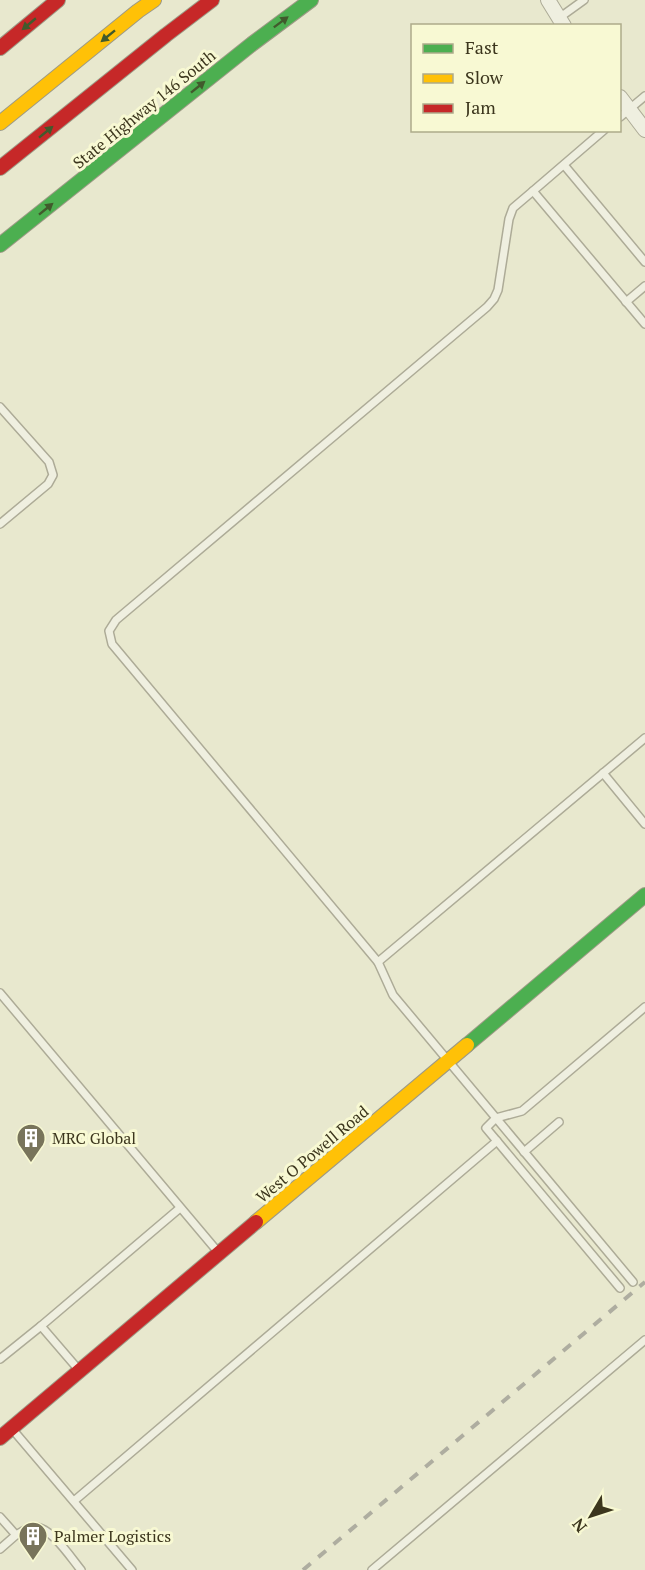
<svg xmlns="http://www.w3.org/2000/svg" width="645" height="1570" font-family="'PT Serif',serif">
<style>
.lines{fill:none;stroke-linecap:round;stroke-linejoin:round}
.lane-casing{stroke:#adab97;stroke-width:10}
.street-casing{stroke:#adab97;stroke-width:16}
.fast-casing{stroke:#9d9a86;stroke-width:16}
.slow-casing{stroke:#9d9a86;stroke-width:16}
.jam-casing{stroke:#9d9a86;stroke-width:16}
.lane{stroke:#efefe0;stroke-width:7}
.street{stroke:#efefe0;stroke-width:14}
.fast{stroke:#4caf50;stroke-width:14}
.slow{stroke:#ffc107;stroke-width:14}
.jam{stroke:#c62828;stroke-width:14}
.rail{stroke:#aeada0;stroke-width:4;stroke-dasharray:10 10;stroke-linecap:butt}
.oneway{fill:#415a2c}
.labels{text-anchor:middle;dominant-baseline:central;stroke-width:6;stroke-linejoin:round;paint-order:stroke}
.street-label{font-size:16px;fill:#3c361d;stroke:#f8f9d3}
.poi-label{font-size:16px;fill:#3c361d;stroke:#f8f9d3;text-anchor:start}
</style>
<rect width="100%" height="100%" fill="#e8e8ce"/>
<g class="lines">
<g class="lane-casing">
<g id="lane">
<path d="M559,18l25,-18"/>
<path d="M620,117l25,-21"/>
<path d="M604,130l-71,61 112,133"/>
<path d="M564,165l81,97"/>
<path d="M533,191l-20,17 -4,11 -11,71 -4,9 -7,8 -371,313 -7,11 3,13 266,318 267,-224"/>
<path d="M626,302l19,-16"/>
<path d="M0,407l49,55 4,13 -5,9 -48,40"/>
<path d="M603,773l42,51"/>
<path d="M378,962l15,33 103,123 26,-7 123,-104"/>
<path d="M0,993l218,259"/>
<path d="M524,1152l35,-30"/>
<path d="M620,1288l-134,-160 10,-10 137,164"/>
<path d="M41,1326l139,-118"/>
<path d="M0,1359l41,-33 37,43"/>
<path d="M13,1430l119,140"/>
<path d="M74,1501l423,-360"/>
<path d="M0,1517l16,18c5,-3 11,-7 17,-8 17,-2 38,31 48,43"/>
<path d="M0,1549l16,-14"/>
<path d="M372,1570l273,-230"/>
</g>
</g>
<g class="street-casing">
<g id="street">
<path d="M548,0l16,26"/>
<path d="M620,97l25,33"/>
</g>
</g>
<g class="fast-casing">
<g id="fast">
<path d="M0,245l252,-201 59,-44"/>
<path d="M467,1045l178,-150"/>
</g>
</g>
<g class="slow-casing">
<g id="slow">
<path d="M0,123l138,-112 16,-11"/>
<path d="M256,1222l211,-177"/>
</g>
</g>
<g class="jam-casing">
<g id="jam">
<path d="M0,48l58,-48"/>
<path d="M0,168l166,-133 46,-35"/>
<path d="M0,1438l256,-216"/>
</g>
</g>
<use href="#lane" class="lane"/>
<use href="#street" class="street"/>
<use href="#fast" class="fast"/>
<use href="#slow" class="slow"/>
<use href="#jam" class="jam"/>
<path class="rail" d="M303,1570l342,-288"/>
</g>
<defs><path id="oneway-solid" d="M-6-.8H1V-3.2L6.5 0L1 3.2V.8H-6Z" transform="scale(1.5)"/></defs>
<g class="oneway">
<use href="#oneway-solid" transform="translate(281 22) rotate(-37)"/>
<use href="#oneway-solid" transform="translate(29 24) rotate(140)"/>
<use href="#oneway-solid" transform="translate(108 36) rotate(141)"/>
<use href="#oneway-solid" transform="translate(198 87) rotate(-39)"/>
<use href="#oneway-solid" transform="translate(46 132) rotate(-39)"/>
<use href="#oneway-solid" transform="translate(46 209) rotate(-39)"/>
</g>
<defs>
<g id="building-pin" transform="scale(1.5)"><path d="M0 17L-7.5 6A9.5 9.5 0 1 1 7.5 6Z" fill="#78745b" stroke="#f8f9d3"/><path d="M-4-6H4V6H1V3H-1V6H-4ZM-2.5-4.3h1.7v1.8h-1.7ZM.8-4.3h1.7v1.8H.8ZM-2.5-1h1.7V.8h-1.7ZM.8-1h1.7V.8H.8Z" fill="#fff"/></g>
</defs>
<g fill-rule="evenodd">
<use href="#building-pin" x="31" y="1138"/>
<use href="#building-pin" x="33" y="1536"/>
</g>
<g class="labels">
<g class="street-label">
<text transform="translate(144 109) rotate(-39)">State Highway 146 South</text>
<text transform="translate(312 1154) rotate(-40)">West O Powell Road</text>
</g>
<g class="poi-label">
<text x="52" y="1138">MRC Global</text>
<text x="54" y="1536">Palmer Logistics</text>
</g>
</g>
<rect x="411" y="24" width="210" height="108" fill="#f8f9d3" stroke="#adab8a" stroke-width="1.5"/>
<rect x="423" y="44" width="30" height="9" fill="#4caf50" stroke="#adab8a" stroke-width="1.5"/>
<text x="465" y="54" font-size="18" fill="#3c361d">Fast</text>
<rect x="423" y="74" width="30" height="9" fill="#ffc107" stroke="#adab8a" stroke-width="1.5"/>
<text x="465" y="84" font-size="18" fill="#3c361d">Slow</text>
<rect x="423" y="104" width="30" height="9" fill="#c62828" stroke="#adab8a" stroke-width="1.5"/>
<text x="465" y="114" font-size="18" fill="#3c361d">Jam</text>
<g transform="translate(591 1516) rotate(231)" stroke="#f8f9d3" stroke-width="4.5" paint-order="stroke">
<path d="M0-4.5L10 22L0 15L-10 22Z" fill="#3c361d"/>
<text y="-9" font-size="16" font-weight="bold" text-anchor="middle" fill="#3c361d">N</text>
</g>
</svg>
